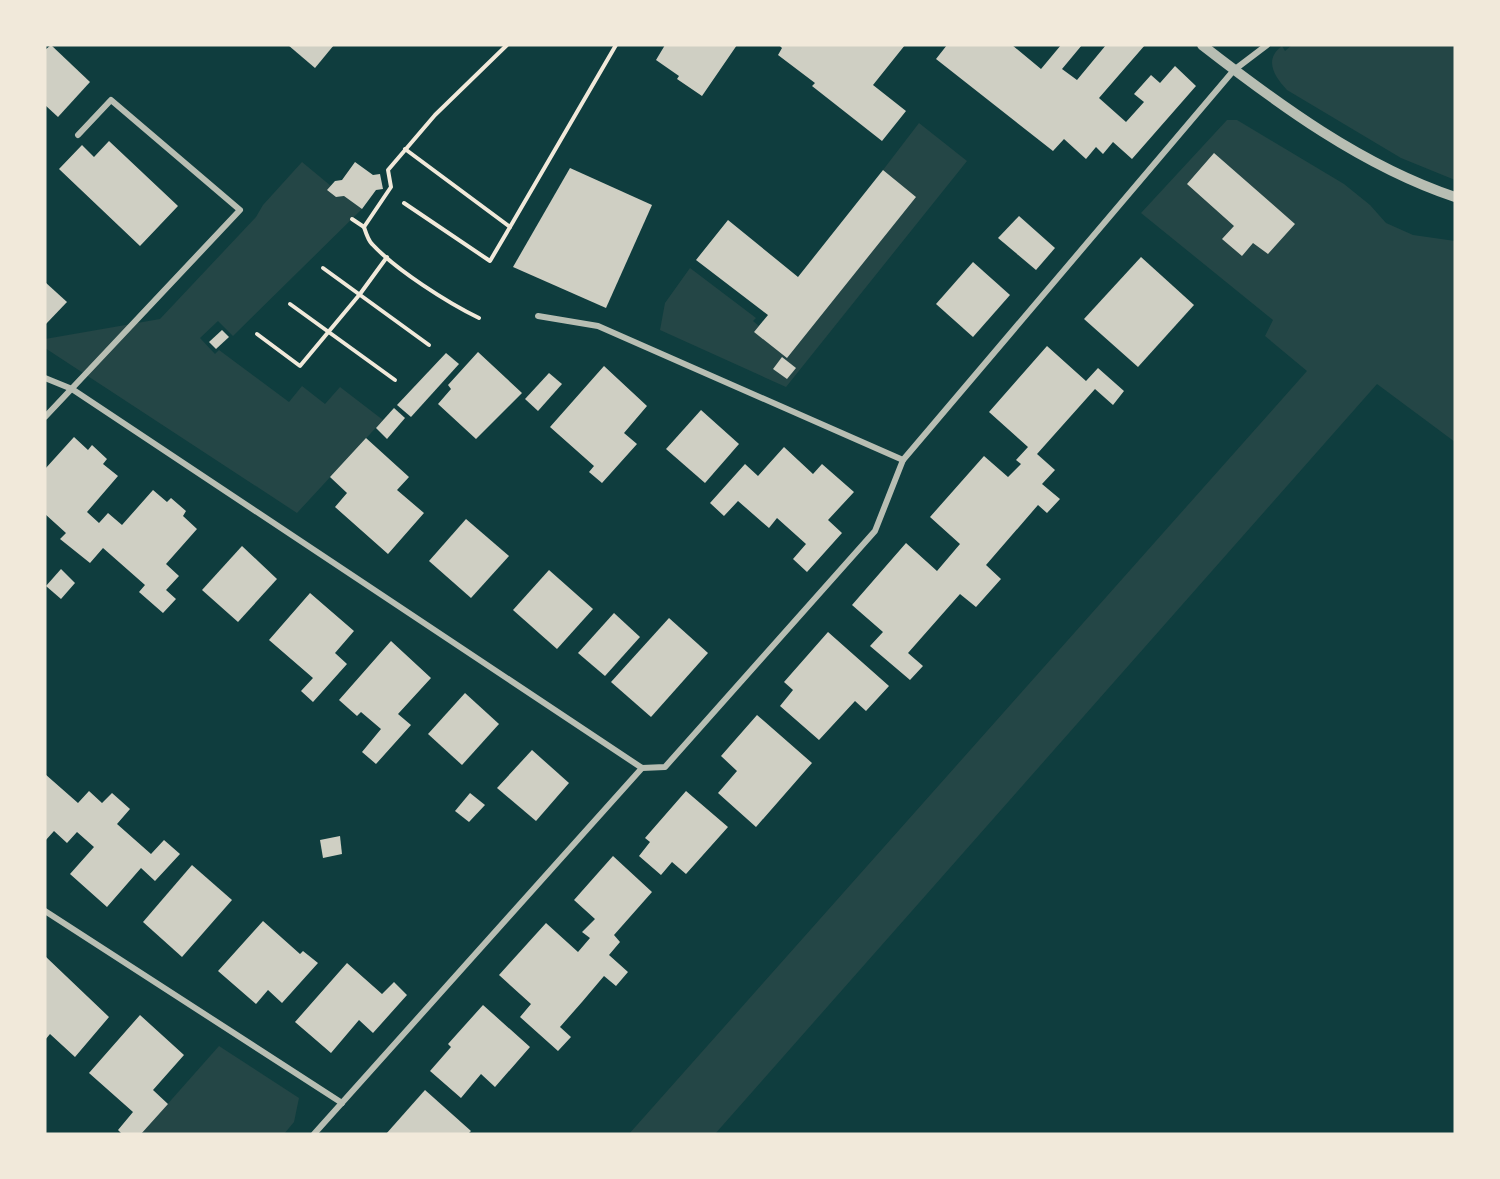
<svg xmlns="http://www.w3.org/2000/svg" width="1500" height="1179" font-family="Rubik,sans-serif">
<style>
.green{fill:#244646}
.building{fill:#cfcfc3}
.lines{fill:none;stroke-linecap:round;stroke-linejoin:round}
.path{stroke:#f1e9da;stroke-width:4}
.minor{stroke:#b8beb3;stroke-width:6}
.tertiary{stroke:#b8beb3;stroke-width:10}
</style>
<rect width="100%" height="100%" fill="#0f3d3e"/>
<g class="green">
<path d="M1292,45h163v135l-54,-22 -114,-68c-12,-13 -24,-30 -5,-44l3,5z"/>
<path d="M1227,120h10l107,64 26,21 16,18 27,12 42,6v201l-78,-58 -662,750h-86l678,-763 -42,-35 8,-16 -132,-107z"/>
<path d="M919,123l48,38 -181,226 -126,-57 5,-27 25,-35 66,50 -3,3 6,5 -5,6 33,25 128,-160 -32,-27z"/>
<path d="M302,162l29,24 -3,4 8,7 8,-1 18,13 -129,127 -15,-15 -18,17 15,16 4,-4 70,52 13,-16 23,18 15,-17 43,33 -86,93 -252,-165v-9l115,-20 96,-102 7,-12z"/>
<path d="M219,1046l80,52 -5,24 -10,12h-143z"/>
</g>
<g class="building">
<path d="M51,45l39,37 -32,35 -13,-12v-55z"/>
<path d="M288,45h46l-19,23z"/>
<path d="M665,45h72l-35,51 -25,-17 2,-3 -23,-16z"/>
<path d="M779,45h126l-32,40 33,26 -24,30 -70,-55 3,-3 -37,-28 4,-7z"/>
<path d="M947,45h65l29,24 20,-24h21l-20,24 15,11 29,-35h39l-46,53 27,24 18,-20 -10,-8 17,-19 9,8 15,-17 21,20 -64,73 -19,-17 -10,12 -7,-7 -10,12 -22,-20 -11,12 -117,-92z"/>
<path d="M109,141l69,65 -38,40 -81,-77 23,-24 12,12z"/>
<path d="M1214,153l81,71 -27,30 -15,-11 -11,13 -20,-17 12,-13 -47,-42z"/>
<path d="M355,162l18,13 7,-1 3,15 -7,1 -14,19 -18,-13 -8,1 -9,-7 8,-9 7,-1z"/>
<path d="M570,168l82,37 -46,103 -93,-41z"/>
<path d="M883,170l33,27 -129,161 -33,-26 14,-17 -72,-55 32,-40 70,57z"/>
<path d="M1019,216l36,32 -19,22 -38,-32z"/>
<path d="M1141,257l53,48 -56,62 -54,-48z"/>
<path d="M973,262l37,33 -37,42 -37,-33z"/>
<path d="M45,282l22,20 -22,23z"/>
<path d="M222,330l7,7 -13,12 -7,-7z"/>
<path d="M1047,346l39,35 12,-13 26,23 -11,14 -18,-16 -58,65 18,16 -13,14 18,15 -13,14 -9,-8 -52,60 15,14 -25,28 -16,-13 -52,59 15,13 -13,14 -40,-34 13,-14 -31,-27 54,-62 31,28 23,-27 -30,-27 54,-61 24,21 13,-13 -5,-4 12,-13 -39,-35z"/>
<path d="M478,352l44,41 -46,46 -38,-35 13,-15 -3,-4z"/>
<path d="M446,353l13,11 -48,53 -14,-12z"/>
<path d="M782,357l14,11 -9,11 -14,-10z"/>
<path d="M604,366l43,40 -23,27 13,11 -35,39 -13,-11 5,-6 -44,-39z"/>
<path d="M549,373l13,11 -24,27 -13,-12z"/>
<path d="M394,408l11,10 -18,21 -11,-11z"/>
<path d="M701,410l38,34 -34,39 -39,-34z"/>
<path d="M74,437l14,13 4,-5 15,14 -4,5 15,12 -31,36 12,11 9,-10 14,12 31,-35 14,12 4,-4 15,13 -3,5 14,13 -31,35 13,12 -13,14 10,9 -13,14 -24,-21 6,-7 -42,-37 -13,15 -30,-24 6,-6 -21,-19v-45z"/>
<path d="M366,438l43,39 -12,13 27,23 -36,41 -53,-47 12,-14 -17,-16z"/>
<path d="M784,447l29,27 9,-10 32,28 -26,28 14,13 -35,39 -14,-13 13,-15 -29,-26 -8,10 -31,-27 -14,15 -14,-13 35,-39 13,12z"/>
<path d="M466,519l43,37 -38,42 -42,-37z"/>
<path d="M242,546l35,33 -39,43 -36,-32z"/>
<path d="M61,569l14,14 -14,16 -15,-13z"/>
<path d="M549,570l44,39 -36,40 -44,-39z"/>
<path d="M310,593l44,38 -19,22 12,11 -34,38 -12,-11 12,-13 -44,-38z"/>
<path d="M614,613l26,24 -35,39 -27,-23z"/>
<path d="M669,618l39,35 -57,64 -40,-35z"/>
<path d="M828,632l61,54 -23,25 -11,-10 -36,39 -39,-34 13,-16 -9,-8z"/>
<path d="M391,641l40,37 -33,36 13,11 -35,39 -14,-12 19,-23 -20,-17 -4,4 -18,-16z"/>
<path d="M465,693l34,31 -37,41 -34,-31z"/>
<path d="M757,715l55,48 -56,64 -38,-34 19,-22 -16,-15z"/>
<path d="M532,750l37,33 -33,38 -39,-33z"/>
<path d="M45,774l33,29 11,-12 13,12 10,-10 18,16 -13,15 34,30 13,-14 16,14 -25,27 -14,-13 -34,39 -37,-33 24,-27 -17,-15 -10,11 -13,-12 -9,10z"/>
<path d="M686,791l42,36 -42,47 -14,-12 -11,13 -22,-19 11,-14 -5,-4z"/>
<path d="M470,793l15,12 -16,17 -14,-11z"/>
<path d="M340,836l2,18 -19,4 -3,-18z"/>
<path d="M613,856l39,36 -38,43 6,7 -11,13 19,17 -12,14 -12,-10 -22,26 -22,25 11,10 -13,14 -38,-34 11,-13 -32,-29 47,-52 32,29 12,-14 -8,-6 13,-13 -21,-19z"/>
<path d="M192,865l40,35 -50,57 -39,-35z"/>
<path d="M263,921l37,33 3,-3 15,12 -36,40 -14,-13 -12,14 -38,-33z"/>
<path d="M45,956l64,61 -34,40 -25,-23 -5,6z"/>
<path d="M347,963l35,31 12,-12 13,13 -34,38 -14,-13 -28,33 -36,-31z"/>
<path d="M483,1005l47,42 -35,40 -14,-13 -20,24 -31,-27 21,-24 -3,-3z"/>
<path d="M140,1015l44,40 -31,35 15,14 -27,30h-19l-4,-4 15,-18 -44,-39z"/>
<path d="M425,1090l46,41 -3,3h-82z"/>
</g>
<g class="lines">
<g class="path">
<path d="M405,149l105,78 106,-182"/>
<path d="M404,203l86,58 20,-34"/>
<path d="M352,219l12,8 27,-40 -3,-17 47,-55 72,-70"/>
<path d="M364,227c2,6 4,13 8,17 24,26 76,59 107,74"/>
<path d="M323,268l106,77"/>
<path d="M290,304l105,76"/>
<path d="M257,334l43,32 60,-72 27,-37"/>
</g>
<g class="minor">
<path d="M538,316l60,10 305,134 331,-390 33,-25"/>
<path d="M45,378l27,11 570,379 23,-1 210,-236 28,-71"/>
<path d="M45,417l195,-207 -129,-110 -33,35"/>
<path d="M45,911l297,192"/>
<path d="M314,1134l328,-366"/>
</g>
<path class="tertiary" d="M1202,45c76,59 160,121 253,152"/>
</g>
<rect width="1500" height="1179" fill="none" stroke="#f1e9da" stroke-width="93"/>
</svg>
